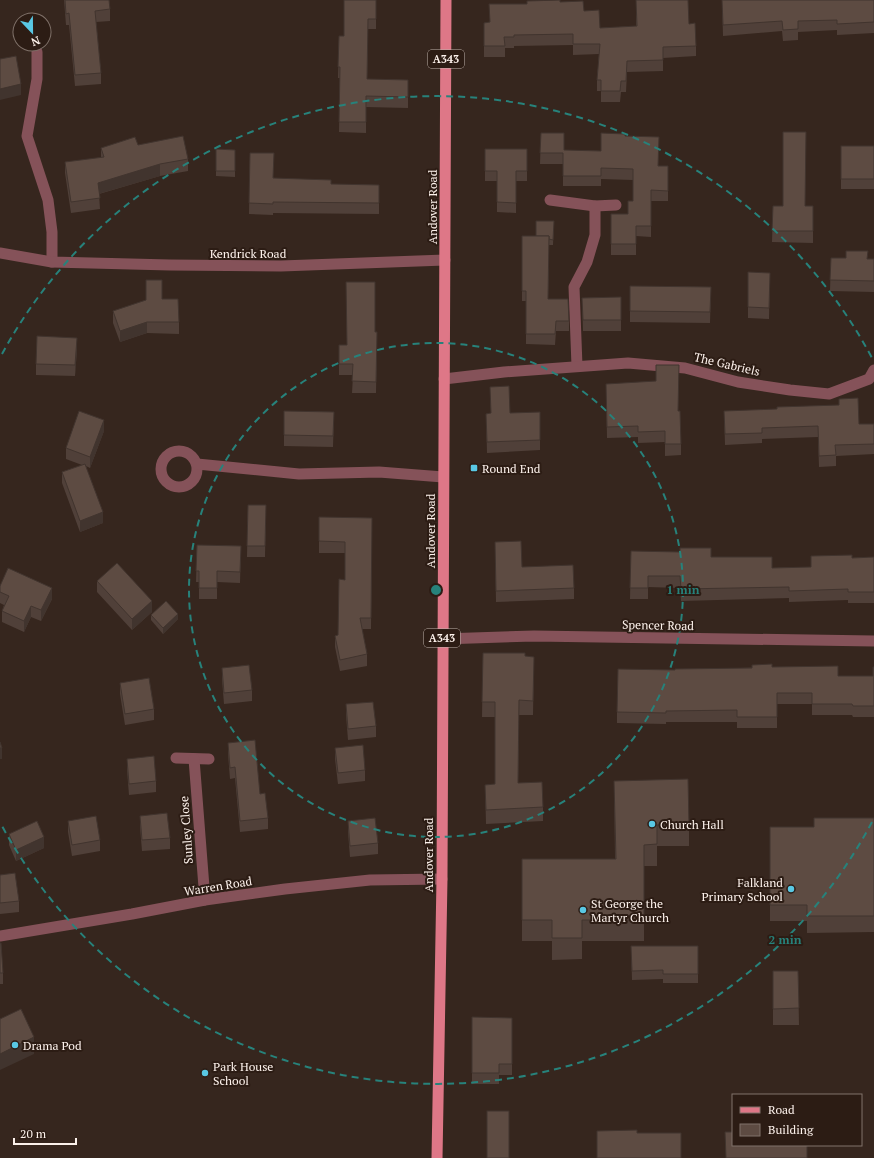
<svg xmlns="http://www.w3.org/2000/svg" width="874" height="1158" viewBox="0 0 874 1158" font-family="'PT Serif',serif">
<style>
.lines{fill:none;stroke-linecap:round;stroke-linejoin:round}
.minor{stroke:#855259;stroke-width:11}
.primary{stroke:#de7787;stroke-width:11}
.wall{fill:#504039}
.shaded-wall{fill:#41342e}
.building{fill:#5d4b42;stroke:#41342e}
.ring{fill:none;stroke:#27827b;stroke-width:2;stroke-dasharray:7 5}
.poi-dot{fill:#59c8e4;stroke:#2c1c14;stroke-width:1.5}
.labels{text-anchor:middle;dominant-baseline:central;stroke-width:4;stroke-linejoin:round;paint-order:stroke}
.shield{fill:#2c1c14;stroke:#beb2ab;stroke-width:1}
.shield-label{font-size:11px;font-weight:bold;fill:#fdf2ec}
.street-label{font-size:12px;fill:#fdf2ec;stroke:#2c1c14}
.poi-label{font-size:12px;fill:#fdf2ec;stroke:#2c1c14;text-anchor:start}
.centre{fill:#27827b;stroke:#2c1c14;stroke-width:2}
.ring-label{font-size:12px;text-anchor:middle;font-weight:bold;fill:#27827b;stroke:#2c1c14;stroke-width:4;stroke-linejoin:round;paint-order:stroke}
</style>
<rect width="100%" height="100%" fill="#36261e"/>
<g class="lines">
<g class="minor">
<polyline points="37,52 37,79 27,136 48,200 52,232 52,262"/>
<polyline points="550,200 595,206 616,205"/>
<polyline points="0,253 52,262 170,265 281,266 445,260"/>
<polyline points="577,366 574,287 587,262 595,235 595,206"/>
<polyline points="444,379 504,372 628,363 685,368 738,382 790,390 829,394 869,379 874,370"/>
<circle cx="179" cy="469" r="18"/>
<polyline points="197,464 299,474 379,472 443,477"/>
<polyline points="442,639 534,636 874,641"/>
<polyline points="176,758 209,759"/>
<polyline points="194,759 205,900"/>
<polyline points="0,936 132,914 205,900 285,889 370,880 442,879"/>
</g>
<polyline class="primary" points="437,1158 442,879 446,0"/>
</g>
<g class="wall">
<polygon points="64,0 109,0 110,9 110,21 96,22 101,73 101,84 75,86 69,25 66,25"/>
<polygon points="376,0 376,29 368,29 367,79 408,80 408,108 366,107 366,133 339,132 340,78 338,78 339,36 344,36"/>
<polygon points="636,0 689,24 696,46 696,56 663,58 663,71 627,72 626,92 621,92 620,102 601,102 601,91 597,91 597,80 599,54 573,55 573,45 514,46 514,48 505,48 505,57 484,57 484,23 489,22 527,4 560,2 584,11 600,28 636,26"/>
<polygon points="722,0 874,0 874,33 837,35 837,30 798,32 798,40 783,41 782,31 723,36"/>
<polygon points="541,133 564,150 601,151 625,136 659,166 668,166 668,201 651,201 651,237 636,236 636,255 611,255 611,214 628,214 633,201 633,180 601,179 601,186 563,186 563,164 540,164"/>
<polygon points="138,145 188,159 188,171 160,176 99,194 100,209 71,213 65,173 65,162 101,158 101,148"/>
<rect x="841" y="146" width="33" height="43"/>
<polygon points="216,149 235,150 235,177 216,176"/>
<polygon points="485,149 527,149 527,181 516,181 516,213 497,212 497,181 485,181"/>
<polygon points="250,153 274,178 331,184 379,185 379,214 273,213 273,215 249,214"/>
<polygon points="773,206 813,206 813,243 772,242"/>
<polygon points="554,221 553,245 549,245 548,299 569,321 569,331 556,331 555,345 526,344 526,301 522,301 522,236 536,236"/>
<polygon points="831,258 874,259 874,292 830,291"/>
<polygon points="748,272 770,273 769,319 748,318"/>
<polygon points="630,286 711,287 710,323 630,322"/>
<polygon points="621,297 621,331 583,331 582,298"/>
<polygon points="162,299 179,322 179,334 147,333 120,342 113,323 113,311"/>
<polygon points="375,332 377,332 376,393 352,393 353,375 339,375 339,345 347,345"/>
<polygon points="77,349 75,376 36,375 36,364"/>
<polygon points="606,384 678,411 681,444 681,455 665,456 665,442 638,443 638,437 607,438"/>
<polygon points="490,387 510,413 540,440 540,450 487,453 486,414 491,413"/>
<polygon points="284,411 334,412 333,447 284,446"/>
<polygon points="724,411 859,424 874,424 874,454 836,456 836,466 819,467 818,437 762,439 762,443 725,445"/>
<polygon points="104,431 90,468 86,466 103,523 80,532 62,483 62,472 82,465 66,459 66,448"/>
<polygon points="248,505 266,505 265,557 247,557"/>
<polygon points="319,517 372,518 371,629 362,629 367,654 367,666 340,671 335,647 335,636 338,635 345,580 345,553 319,553"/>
<polygon points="495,542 522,567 574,588 574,599 496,602"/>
<polygon points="197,545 241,546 240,583 217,582 217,599 199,599 199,582 196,582"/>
<polygon points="631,551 711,557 772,568 811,567 852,558 874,557 874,603 848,603 848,600 789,602 789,598 681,601 680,588 648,587 648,599 630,599"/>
<polygon points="97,581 152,612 132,630 97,592"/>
<polygon points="0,586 52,599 41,621 31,617 24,632 2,622 2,611 4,605 0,603"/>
<polygon points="151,615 178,619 163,634 151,620"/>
<polygon points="483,653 534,657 533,715 519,715 518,783 543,807 543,821 486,824 485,785 495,784 495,717 482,717"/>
<polygon points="772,667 838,676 873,676 874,667 874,717 853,717 852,715 812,715 812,704 777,704 777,728 737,728 737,722 666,722 666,724 617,723 617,712 675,670"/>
<polygon points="222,668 252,690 252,701 224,704 222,679"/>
<polygon points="120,683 154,709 154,720 125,725 120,694"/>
<polygon points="346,704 376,726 376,737 348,740 346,715"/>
<polygon points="228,743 260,794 268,818 268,829 240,832 235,778 230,779 228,754"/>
<polygon points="335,748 365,770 365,781 338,784 335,759"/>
<polygon points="127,759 156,781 156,792 129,795 127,770"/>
<polygon points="614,781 689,824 689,846 657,846 657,866 644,866 644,941 582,941 582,959 552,960 552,941 522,941 522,859 615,859"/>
<polygon points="140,816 170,838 170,849 142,851 140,827"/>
<polygon points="874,818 874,932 807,933 807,921 770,921 770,827 814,827"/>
<polygon points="68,821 100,840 100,851 72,856 68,832"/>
<polygon points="348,821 378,843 378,854 350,857 348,832"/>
<polygon points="9,834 44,848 16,861 9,845"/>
<polygon points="0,875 19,901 19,912 0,914"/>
<polygon points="0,943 3,973 3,984 0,984"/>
<polygon points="631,946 698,946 698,983 663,983 663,979 632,980"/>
<polygon points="773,971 798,971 799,1025 773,1025"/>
<polygon points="472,1017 512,1018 512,1075 499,1075 499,1084 472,1084"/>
</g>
<g class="shaded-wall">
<polygon points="21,84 21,95 0,100 0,89"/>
<polygon points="160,164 160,176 98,194 98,183"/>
<polygon points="147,322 147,333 120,342 120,331"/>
<polygon points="77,338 77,349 75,376 75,365"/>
<polygon points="104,420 104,431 90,468 90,457"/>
<polygon points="103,512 103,523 80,532 80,521"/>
<polygon points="52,588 52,599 41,621 41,610"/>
<polygon points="152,601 152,612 132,630 132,619"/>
<polygon points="31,606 31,617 24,632 24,621"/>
<polygon points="178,614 178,619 163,634 163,628"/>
<rect x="0" y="748" width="2" height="11"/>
<polygon points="44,837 44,848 16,861 16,850"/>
<polygon points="34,1037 34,1054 0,1070 0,1054"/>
</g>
<g class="building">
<polygon points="65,0 109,0 110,9 95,11 101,73 75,75 69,13 66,14"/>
<polygon points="344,0 376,0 376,19 368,19 367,79 408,80 408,97 366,96 366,122 339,122 340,67 338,67 339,36 344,36"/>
<polygon points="560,0 560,2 583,1 584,11 599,10 600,28 637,26 636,0 688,0 689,24 695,23 696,46 663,47 663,60 627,61 626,81 621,81 620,91 601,91 601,80 597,80 600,44 573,44 573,34 514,35 514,37 504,37 505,46 484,46 484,23 490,22 489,4 527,4 527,1"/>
<polygon points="722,0 874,0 874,22 837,24 837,20 798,21 798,29 783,30 782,21 723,25"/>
<polygon points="16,56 21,84 0,89 0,59"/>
<polygon points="783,132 806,132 805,206 813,206 813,231 772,231 773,206 783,206"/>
<polygon points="541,133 564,133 564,150 601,151 601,133 625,134 625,136 659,137 658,166 668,166 668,191 651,190 651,226 636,226 636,244 611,244 611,214 628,214 628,201 633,201 633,169 601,168 601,176 563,176 563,153 540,153"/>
<polygon points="183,136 188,159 160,164 98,183 100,198 71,202 65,162 104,157 101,148 135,137 138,145"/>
<rect x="841" y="146" width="33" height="33"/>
<polygon points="216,149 235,150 235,171 216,171"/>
<polygon points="485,149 527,149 527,171 516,171 516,203 497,202 497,171 485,171"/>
<polygon points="250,153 274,153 273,178 331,180 331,184 379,185 379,203 273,202 273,204 249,203"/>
<polygon points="536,221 554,221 553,240 549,239 549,236 536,236"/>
<polygon points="522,236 549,236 548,299 568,299 569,321 556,321 555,334 526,334 526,291 522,291"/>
<polygon points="846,251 868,251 867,259 874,259 874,281 830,280 831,258 846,258"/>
<polygon points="748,272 770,273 769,308 748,307"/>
<polygon points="146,280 162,280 162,299 178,299 179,322 147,322 120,331 113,311 146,300"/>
<polygon points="346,282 375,282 375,332 377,332 376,382 352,381 353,364 339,364 339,345 347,345"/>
<polygon points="630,286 711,287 710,312 630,311"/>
<polygon points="621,297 621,320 583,320 582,298"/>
<polygon points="37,336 77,338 75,365 36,364"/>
<polygon points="656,365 679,365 678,411 680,411 681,444 665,444 665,431 638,432 638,426 607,427 606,384 656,381"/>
<polygon points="509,386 510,413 540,412 540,440 487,442 486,414 491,413 490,387"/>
<polygon points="858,398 859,424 874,424 874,444 835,445 836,455 819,456 818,426 762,428 762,433 725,434 724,411 777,409 777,407 839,405 839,399"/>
<polygon points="79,411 104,420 90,457 66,448"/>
<polygon points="284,411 334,412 333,436 284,435"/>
<polygon points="85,464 103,512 80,521 62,472"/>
<polygon points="248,505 266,505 265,546 247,546"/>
<polygon points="319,517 372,518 371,618 360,618 367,654 340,660 335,636 338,635 339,579 345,580 345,542 319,541"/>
<polygon points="521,541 522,567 573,565 574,588 496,591 495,542"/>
<polygon points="197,545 241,546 240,572 217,571 217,588 199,588 199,571 196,571"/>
<polygon points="680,548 711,548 711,557 772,557 772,568 811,567 811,556 852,555 852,558 874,557 874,592 848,592 848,589 789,591 789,587 681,589 680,576 648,576 648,588 630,588 631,551 680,552"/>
<polygon points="117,563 152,601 132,619 97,581"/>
<polygon points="8,568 52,588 41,610 31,606 24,621 2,611 9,596 0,592 0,586"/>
<polygon points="166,601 178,614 163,628 151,615"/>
<polygon points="483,653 525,653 525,656 534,657 533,701 519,700 518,783 542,782 543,807 486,810 485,785 495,784 495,702 482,702"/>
<polygon points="772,664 772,667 838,666 838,676 873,676 873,667 874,667 874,706 853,706 852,704 812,704 812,693 777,693 777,717 737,717 737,710 666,711 666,713 617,712 618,669 675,670 675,669 752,668 752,665"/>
<polygon points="249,665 252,690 224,693 222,668"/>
<polygon points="149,678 154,709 125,714 120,683"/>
<polygon points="373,702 376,726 348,729 346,704"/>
<polygon points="255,740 260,794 265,793 268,818 240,821 235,767 230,768 228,743"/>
<polygon points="0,742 2,748 0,748"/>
<polygon points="363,745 365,770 338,773 335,748"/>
<polygon points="154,756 156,781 129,784 127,759"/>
<polygon points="688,779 689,824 657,825 657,844 644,845 644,920 582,920 582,938 552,938 552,920 522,920 522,859 616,859 614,781"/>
<polygon points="167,813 170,838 142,840 140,816"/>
<polygon points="96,816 100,840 72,845 68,821"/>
<polygon points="375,818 378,843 350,846 348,821"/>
<polygon points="814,818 874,818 874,916 807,916 807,905 770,905 770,827 814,827"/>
<polygon points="37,821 44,837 16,850 9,834"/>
<polygon points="15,873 19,901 0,903 0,875"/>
<polygon points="0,943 1,943 3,973 0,973"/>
<polygon points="631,946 698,946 698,974 663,974 663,970 632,971"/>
<polygon points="773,971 798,971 799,1008 773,1009"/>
<polygon points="21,1009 34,1037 0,1054 0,1019"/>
<polygon points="472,1017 512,1018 512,1064 499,1064 499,1073 472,1073"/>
<rect x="487" y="1111" width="22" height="47"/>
<polygon points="637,1130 637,1133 681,1133 681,1158 597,1158 597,1131"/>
<polygon points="725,1132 733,1132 733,1145 807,1145 807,1158 726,1158"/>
</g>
<g class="ring">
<circle cx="436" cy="590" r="247"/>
<path d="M872 822A494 494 0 0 1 2 826M2 354A494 494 0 0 1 872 358"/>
</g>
<g class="poi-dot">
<rect x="470" y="464" width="8" height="8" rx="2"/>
<circle cx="652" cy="824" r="4"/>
<circle cx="791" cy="889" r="4"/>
<circle cx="583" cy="910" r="4"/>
<circle cx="15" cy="1045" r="4"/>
<circle cx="205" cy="1073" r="4"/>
</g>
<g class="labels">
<g class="shield">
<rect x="428" y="50" width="36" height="18" rx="3"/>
<rect x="424" y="629" width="36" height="18" rx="3"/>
</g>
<g class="shield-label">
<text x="446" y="59">A343</text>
<text x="442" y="638">A343</text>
</g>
<g class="street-label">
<text transform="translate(432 207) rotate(-90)">Andover Road</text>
<text x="248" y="253">Kendrick Road</text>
<text transform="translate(727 364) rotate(13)">The Gabriels</text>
<text transform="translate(430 531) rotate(-90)">Andover Road</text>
<text transform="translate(658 625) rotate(1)">Spencer Road</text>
<text transform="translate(186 830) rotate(-94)">Sunley Close</text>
<text transform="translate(428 855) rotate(-90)">Andover Road</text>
<text transform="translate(218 886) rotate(-9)">Warren Road</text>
</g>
<g class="poi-label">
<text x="482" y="468">Round End</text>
<text x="660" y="824">Church Hall</text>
<text x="783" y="882" text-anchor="end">Falkland<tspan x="783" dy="14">Primary School</tspan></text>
<text x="591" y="903">St George the<tspan x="591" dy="14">Martyr Church</tspan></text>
<text x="23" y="1045">Drama Pod</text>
<text x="213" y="1066">Park House<tspan x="213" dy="14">School</tspan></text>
</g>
</g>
<circle cx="436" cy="590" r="6" class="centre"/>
<g class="ring-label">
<text x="683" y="594">1 min</text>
<text x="785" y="944">2 min</text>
</g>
<rect x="732" y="1094" width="130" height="52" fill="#2c1c14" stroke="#80726a"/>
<rect x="740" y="1107" width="20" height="6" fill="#de7787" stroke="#80726a"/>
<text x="768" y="1114" font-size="12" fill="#fdf2ec">Road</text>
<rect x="740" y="1124" width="20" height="12" fill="#5d4b42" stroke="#80726a"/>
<text x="768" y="1134" font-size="12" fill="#fdf2ec">Building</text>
<g transform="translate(32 32) rotate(158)"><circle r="19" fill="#2c1c14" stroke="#80726a"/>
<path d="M0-3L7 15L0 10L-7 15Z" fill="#59c8e4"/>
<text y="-6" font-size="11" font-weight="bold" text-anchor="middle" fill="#fdf2ec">N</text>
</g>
<path d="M14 1138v6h62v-6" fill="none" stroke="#fdf2ec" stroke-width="2"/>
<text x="20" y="1138" font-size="12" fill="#fdf2ec" stroke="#2c1c14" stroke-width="3" paint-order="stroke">20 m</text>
</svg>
